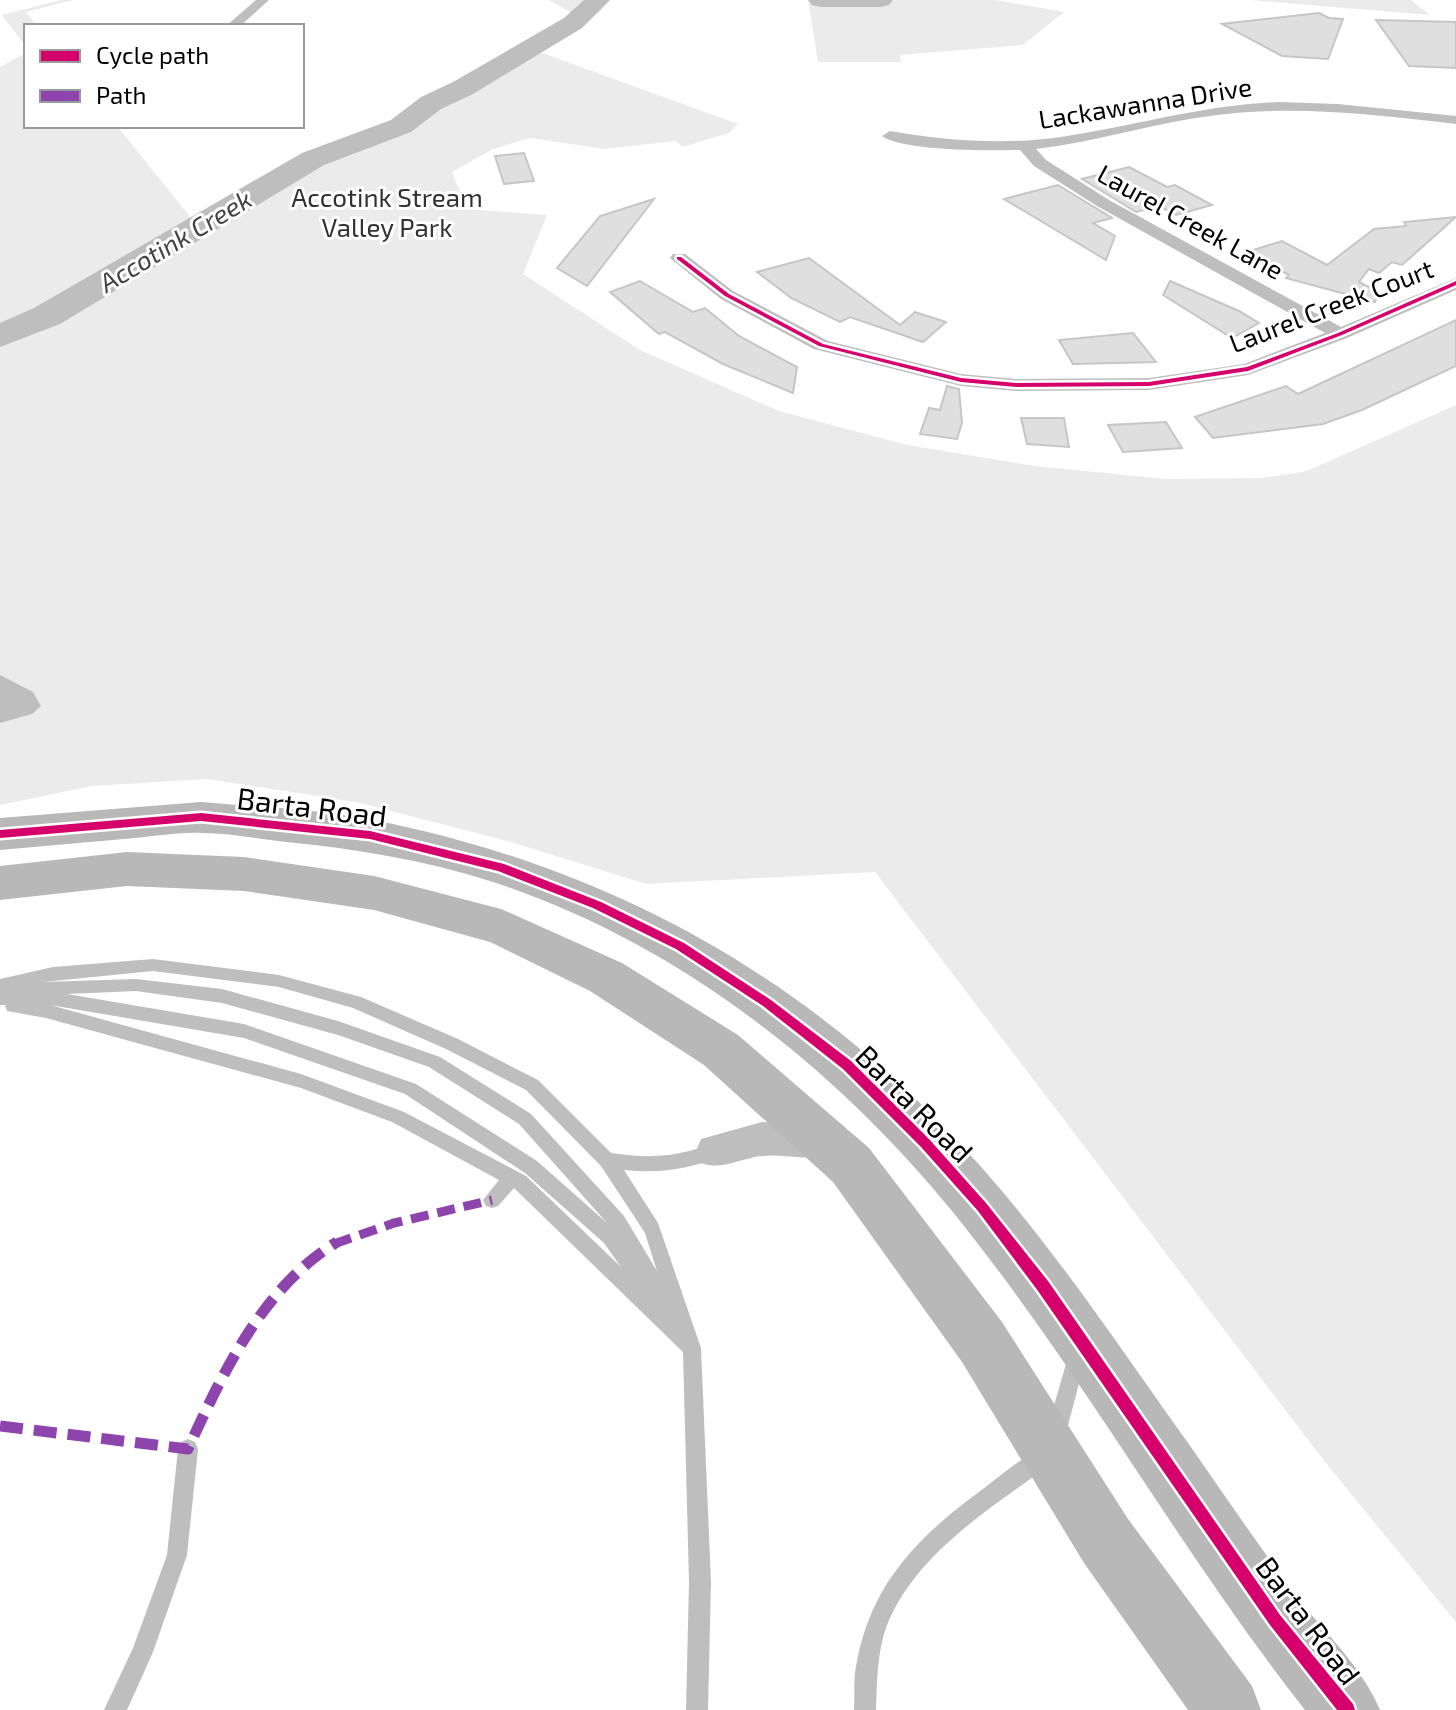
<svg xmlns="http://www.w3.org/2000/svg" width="1456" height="1710" viewBox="0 0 1456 1710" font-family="'Exo 2',sans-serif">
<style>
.green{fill:#ebebeb}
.water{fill:#bebebe}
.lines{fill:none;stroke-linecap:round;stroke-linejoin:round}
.river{fill:#bebebe;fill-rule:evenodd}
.building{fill:#dfdfdf;stroke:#c6c6c6;stroke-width:2}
.lane{fill:#bebebe;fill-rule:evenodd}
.street{fill:#bebebe;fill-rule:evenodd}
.secondary{fill:#b8b8b8;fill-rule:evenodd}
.quiet-far1{stroke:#8e44ad;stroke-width:9;stroke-dasharray:18 9;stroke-linecap:butt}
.quiet{stroke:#8e44ad;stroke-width:11;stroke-dasharray:23 11;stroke-linecap:butt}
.cycleway-casing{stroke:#fff;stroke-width:5}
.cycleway{fill:#d6006c;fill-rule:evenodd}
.labels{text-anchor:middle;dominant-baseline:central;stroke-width:6;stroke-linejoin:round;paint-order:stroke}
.far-street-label{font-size:26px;fill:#000;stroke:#fff}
.far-park-label{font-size:26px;fill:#323232;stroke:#fff}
.far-water-label{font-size:26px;font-style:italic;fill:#434343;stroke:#fff}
.street-label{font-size:30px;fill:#000;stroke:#fff}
</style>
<rect width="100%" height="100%" fill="#fff"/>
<g class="green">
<polygon points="61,0 73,0 26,12 37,26 26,26 26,47 2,15"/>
<polygon points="549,0 605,0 601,11 584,20"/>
<polygon points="808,0 838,0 849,4 898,0 996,0 1064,12 1023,45 900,55 901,62 818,62"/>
<polygon points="1250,0 1411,0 1430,15"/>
<polygon points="534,50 738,124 729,133 682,147 676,141 604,149 530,138 493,149 452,172 467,209 547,215 523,274 640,350 779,411 907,445 1035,466 1165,479 1262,478 1307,471 1456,405 1456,1622 1325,1462 875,872 646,884 511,842 356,802 207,779 92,786 0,805 0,67 26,53 26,126 117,126 191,218 206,222 313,159 432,113 447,101"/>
</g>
<polygon class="water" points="0,675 33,692 41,706 32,714 0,723"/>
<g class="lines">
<g class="river">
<polygon points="584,0 610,0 582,28 473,94 441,109 411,132 324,165 60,324 0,347 0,323 34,308 302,153 391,120 421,97 453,82 564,18"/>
<polygon points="808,0 893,0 889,5 881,7 820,7 812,5"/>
</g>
</g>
<g class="building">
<polygon points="1319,13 1329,18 1343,19 1328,59 1282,56 1222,24"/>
<polygon points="1376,20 1456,22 1456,68 1409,66"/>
<polygon points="524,153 534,181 504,184 495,156"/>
<polygon points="1129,167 1167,187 1175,185 1212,205 1176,215 1159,206 1136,212 1082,179"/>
<polygon points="1058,185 1112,218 1093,223 1115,236 1106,260 1004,199"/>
<polygon points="654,199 587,286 557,268 600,216"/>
<polygon points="1456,217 1402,265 1392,262 1379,273 1369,269 1359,282 1379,292 1375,302 1286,278 1289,275 1247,252 1282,241 1327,265 1374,229 1406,226 1404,222"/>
<polygon points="809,258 900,325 915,312 946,322 923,342 850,317 840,322 791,298 757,272"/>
<polygon points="640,281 693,312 705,308 739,336 797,367 793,393 723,364 665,332 659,334 610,292"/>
<polygon points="1170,281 1239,311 1259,323 1232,338 1163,295"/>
<polygon points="1456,320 1456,366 1362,410 1323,424 1213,438 1195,417 1286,386 1298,394"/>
<polygon points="1133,333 1156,362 1073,364 1059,340"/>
<polygon points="947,386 959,389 962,423 957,439 920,434 929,408 940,410"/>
<polygon points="1021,418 1064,418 1069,447 1027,444"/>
<polygon points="1166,422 1182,448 1123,452 1108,425"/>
</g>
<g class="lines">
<g class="lane">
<path d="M153,959l126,16 82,22 97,42 80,41 73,73c26,4 52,5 78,-2 10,-2 21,-9 31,-6l2,6 -2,6c-32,12 -62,17 -96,13l34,53 43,125 10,234 -3,128h-22l3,-128 -6,-230 -169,-164 -16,18 -6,2 -6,-2 -3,-6 16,-20 -107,-58 -91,-34 -255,-70 -39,-7 -2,-6h-5v-26l53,-12zM153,971l126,16 74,21 93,41 80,41 75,76 44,67 12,38 -33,-55 -93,-102 -91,-57 -102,-36 -116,-32 -86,-10 -93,3zM136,991l86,12 116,32 91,32 90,57 88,99 -70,-62 -121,-77 -172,-60 -177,-30zM50,1005l194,33 161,56 120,79 79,70 17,24 -95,-91 -122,-64 -103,-38z"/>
<polygon points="1077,1348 1084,1350 1086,1357 1066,1433 1063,1440 1056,1443 1049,1440 1046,1433 1068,1357 1070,1350"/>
<polygon points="188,1439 195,1442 198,1449 187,1555 153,1652 127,1710 104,1710 133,1648 167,1555 178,1449 181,1442"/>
<path d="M1040,1450l7,3 3,7 -3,7c-59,43 -131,87 -160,158 -10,27 -10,56 -11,85h-22c1,-16 -1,-33 3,-49 15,-78 61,-124 122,-169 19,-14 39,-33 61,-42z"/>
</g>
<g class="street">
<polygon points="256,0 269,0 240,26 226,26"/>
<path d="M1279,102l59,2 118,12v8c-79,-9 -159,-19 -239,-9 -61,7 -120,27 -181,34l10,11 63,40 232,127 115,-49v12l-109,48 -99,37 -99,15 -133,1 -55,-5 -147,-37 -93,-50 -51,-41 3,-4h12l48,37 95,50 133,33 55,5 133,-1 95,-14 81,-31 -228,-127 -63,-40 -14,-16c-27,1 -119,1 -138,-14l8,-5c57,10 114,14 171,6 75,-11 140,-32 218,-35z"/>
<path d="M762,1122l63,3 13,5 5,12 -5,12c-25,9 -50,-1 -76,2 -22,2 -39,15 -61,7l-5,-12 5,-12z"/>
</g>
<g class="secondary">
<path d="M201,802c57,5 116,7 172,18 254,50 462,173 629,371 69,82 128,171 191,259 34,49 68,99 104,147 29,37 65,70 83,113h-75c-122,-155 -218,-329 -341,-484 -122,-154 -283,-282 -471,-344 -67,-22 -137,-33 -207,-40 -27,-3 -56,-9 -84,-9 -22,-1 -45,3 -67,5 -45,4 -90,8 -135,12v-32z"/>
<polygon points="127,852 244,857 374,876 501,909 622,963 738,1035 869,1148 1002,1322 1128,1519 1252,1686 1261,1710 1188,1710 1084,1563 962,1362 833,1182 704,1065 590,991 490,942 374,910 244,891 127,886 0,900 0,866"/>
</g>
<polyline class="quiet-far1" points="334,1244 394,1223 492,1200"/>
<path class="quiet" d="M0,1426l188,23c35,-77 75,-162 149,-207"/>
<defs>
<g id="cycleway">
<polygon points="677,257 681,257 729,294 823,344 961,378 1016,383 1149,382 1247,367 1338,333 1454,282 1456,281 1456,285 1342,335 1248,371 1149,386 1016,387 961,382 819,346 725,296 677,259"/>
<polygon points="201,813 370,831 504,864 601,902 684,943 771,1000 851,1061 929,1139 986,1203 1048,1281 1280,1615 1353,1704 1355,1710 1337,1710 1270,1625 1038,1291 978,1211 921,1147 843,1069 763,1006 676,949 593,908 498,871 370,839 201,821 0,838 0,830"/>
</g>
</defs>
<use href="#cycleway" class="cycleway-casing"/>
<use href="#cycleway" class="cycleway"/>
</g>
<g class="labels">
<g class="far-street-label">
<text transform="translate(1145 102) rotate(-9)">Lackawanna Drive</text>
<text transform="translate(1191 221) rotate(29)">Laurel Creek Lane</text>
<text transform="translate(1331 305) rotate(-21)">Laurel Creek Court</text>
</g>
<g class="far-park-label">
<text x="387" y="196">Accotink Stream<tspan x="387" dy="30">Valley Park</tspan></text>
</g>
<g class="far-water-label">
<text transform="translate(175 240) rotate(-31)">Accotink Creek</text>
</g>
<g class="street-label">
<text transform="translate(312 806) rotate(7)">Barta Road</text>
<text transform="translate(915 1103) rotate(45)">Barta Road</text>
<text transform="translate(1309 1620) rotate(53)">Barta Road</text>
</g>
</g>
<rect x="24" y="24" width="280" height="104" fill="#ffffff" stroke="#999999" stroke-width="2"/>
<rect x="40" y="50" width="40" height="12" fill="#d6006c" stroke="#999999" stroke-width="2"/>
<text x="96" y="64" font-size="24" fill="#000000">Cycle path</text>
<rect x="40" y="90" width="40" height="12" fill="#8e44ad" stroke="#999999" stroke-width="2"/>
<text x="96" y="104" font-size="24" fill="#000000">Path</text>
</svg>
